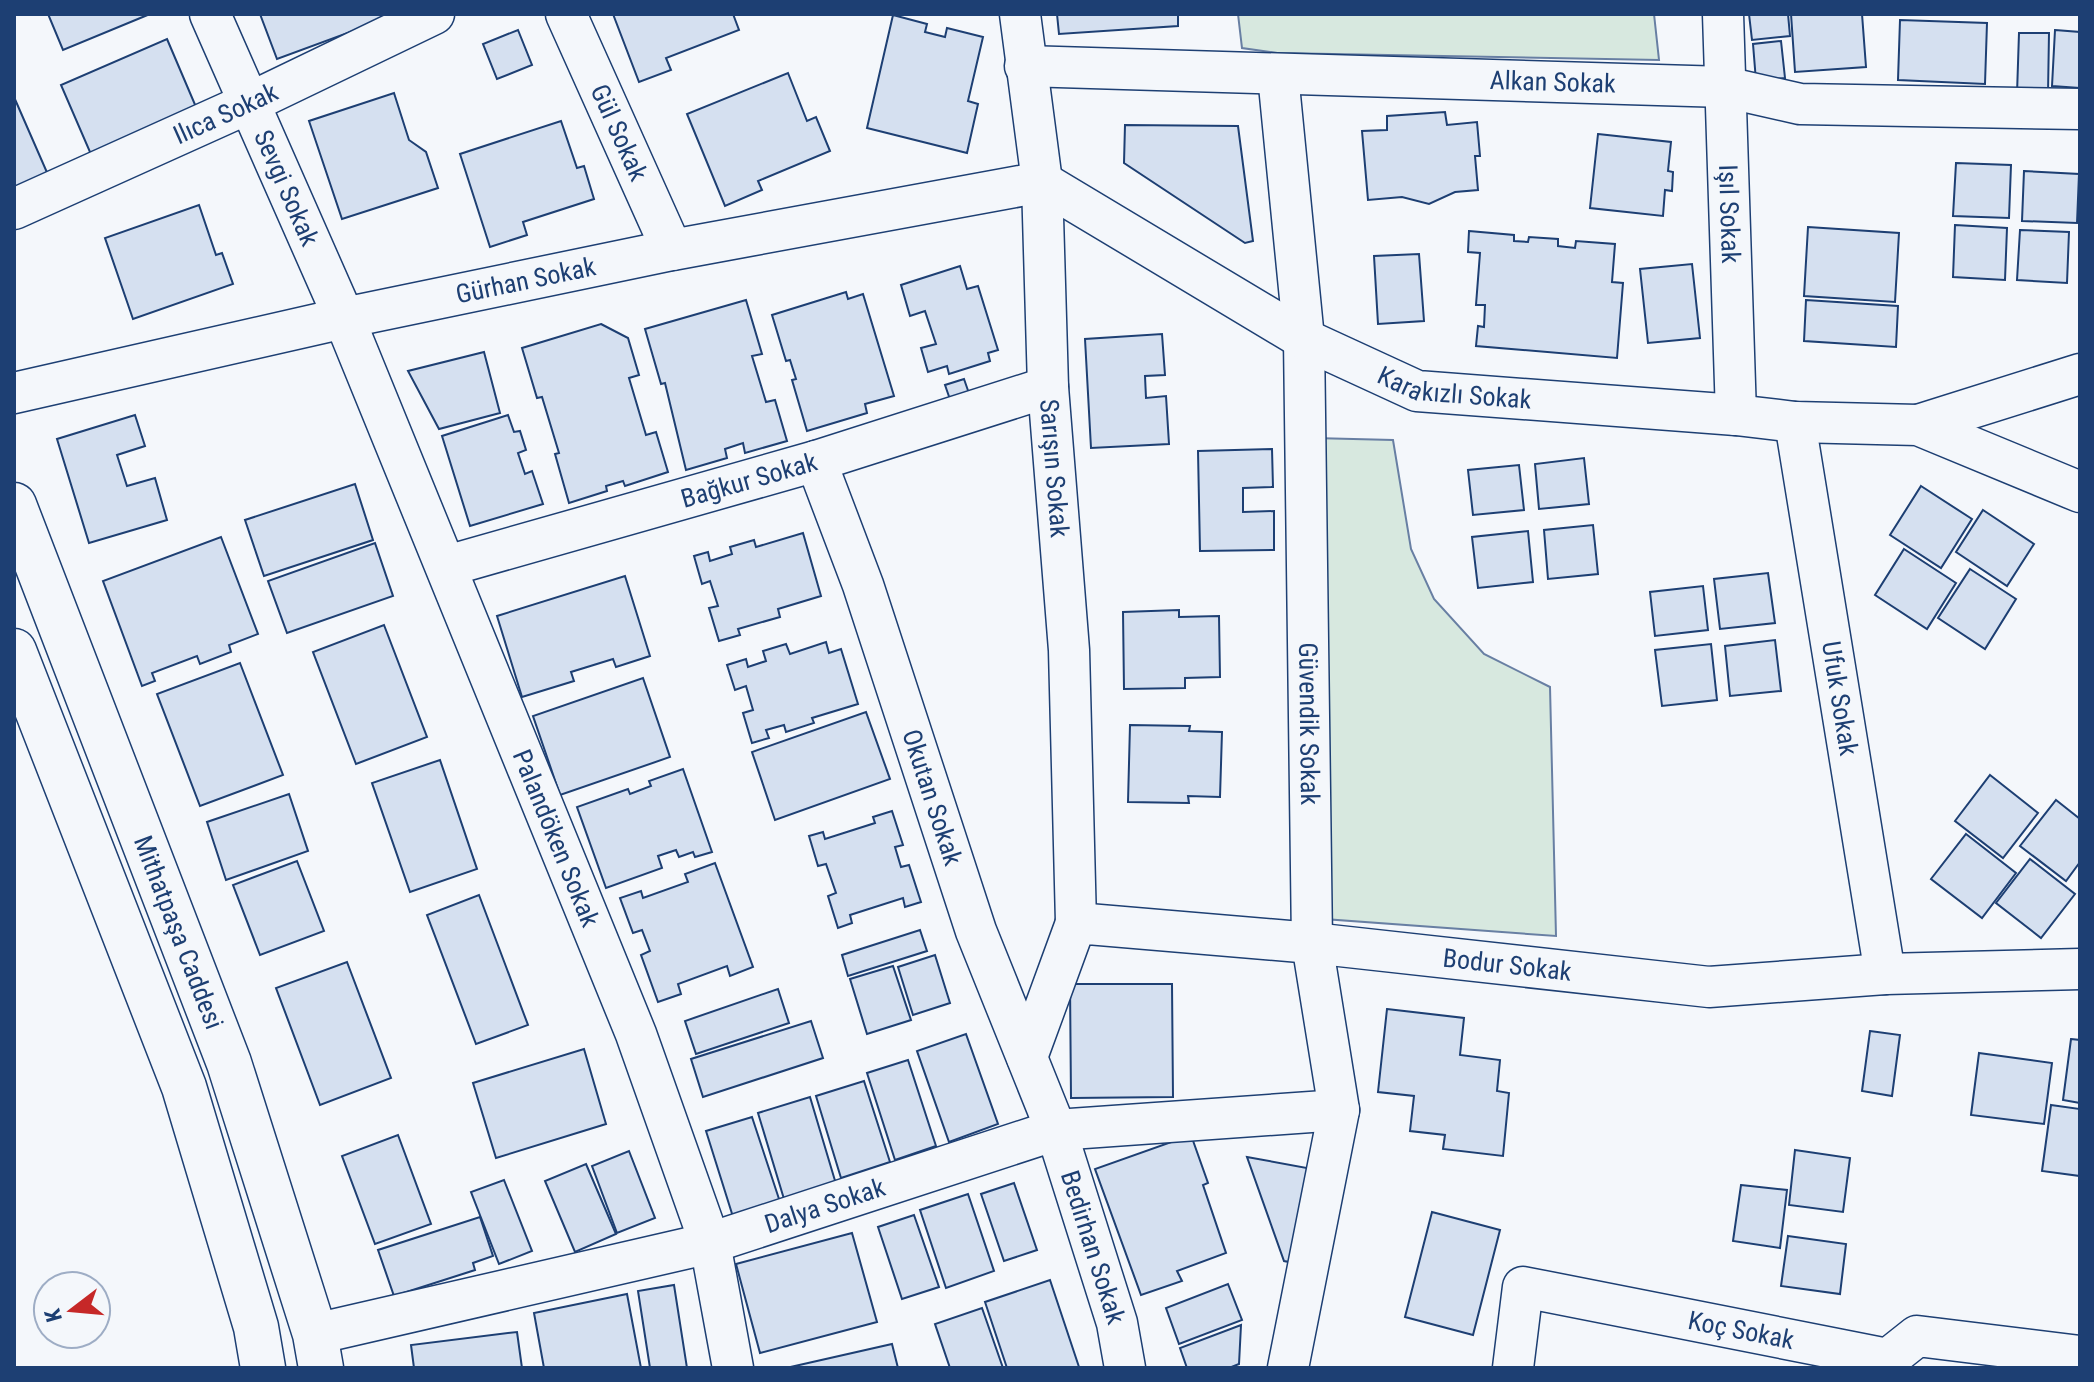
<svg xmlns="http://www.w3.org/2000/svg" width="2094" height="1382" viewBox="0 0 2094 1382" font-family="'Roboto Condensed',sans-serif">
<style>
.green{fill:#d7e8df;stroke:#687fa3;stroke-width:2}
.building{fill:#d5e0f0;stroke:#1d3f73;stroke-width:2}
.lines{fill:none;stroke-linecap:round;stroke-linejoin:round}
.minor-casing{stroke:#1d3f73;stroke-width:43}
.major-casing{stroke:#1d3f73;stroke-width:47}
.minor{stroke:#f4f7fb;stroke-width:40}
.major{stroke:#f4f7fb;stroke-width:44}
.labels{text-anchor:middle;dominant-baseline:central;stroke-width:6;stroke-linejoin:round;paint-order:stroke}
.street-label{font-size:26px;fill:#1d3f73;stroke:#f4f7fb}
</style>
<rect width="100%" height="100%" fill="#f4f7fb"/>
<g class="green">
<polygon points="1238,14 1654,14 1659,60 1277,53 1242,48"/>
<polygon points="1313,438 1393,440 1411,549 1434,599 1484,654 1550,687 1556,936 1324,919"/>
</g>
<g class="building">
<polygon points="48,14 150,14 63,50"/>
<polygon points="260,14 381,14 383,20 277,59"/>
<polygon points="613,14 733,14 739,30 666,58 671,70 639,82"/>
<polygon points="1057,14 1178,14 1178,26 1059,34"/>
<polygon points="1749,14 1788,14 1790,36 1752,40"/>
<polygon points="1791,14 1862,14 1866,67 1795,72"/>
<polygon points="893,15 927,24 925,32 945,37 947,28 983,37 968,101 978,104 967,153 867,128"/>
<polygon points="1900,20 1987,23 1985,84 1898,80"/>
<polygon points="518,30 532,65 497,79 483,44"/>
<polygon points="2055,30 2080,32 2080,88 2052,86"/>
<polygon points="2019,33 2049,33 2048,94 2017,94"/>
<polygon points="167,39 199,114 93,159 61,85"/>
<polygon points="1781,41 1785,78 1756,81 1753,44"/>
<polygon points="788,73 807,121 816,117 830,151 758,181 762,190 725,206 687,114"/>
<polygon points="394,93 409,140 426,152 438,188 342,219 309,121"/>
<polygon points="14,97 49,177 14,192"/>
<polygon points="1445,112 1447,125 1477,122 1480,156 1475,156 1478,190 1455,192 1429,204 1402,197 1368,200 1362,131 1387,130 1387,116"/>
<polygon points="561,121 577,168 584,166 594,199 523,222 527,235 490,247 460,154"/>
<polygon points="1125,125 1238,126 1253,241 1245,243 1124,163"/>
<polygon points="1598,134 1671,142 1668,171 1673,172 1672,191 1665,190 1663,216 1590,208"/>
<polygon points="1956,163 2011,165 2009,218 1953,216"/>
<polygon points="2024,171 2079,174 2077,223 2022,221"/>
<polygon points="199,205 216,255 222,253 233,284 133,319 105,238"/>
<polygon points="1955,225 2007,228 2005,280 1953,277"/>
<polygon points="1808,227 1899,233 1895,302 1804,296"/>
<polygon points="2020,230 2069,232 2067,283 2017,280"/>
<polygon points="1469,231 1514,235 1514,241 1528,242 1529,237 1558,239 1558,246 1575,248 1576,241 1615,244 1612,282 1623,283 1617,358 1476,346 1478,326 1484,327 1485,305 1476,305 1480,253 1468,252"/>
<polygon points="1419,254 1424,321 1378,324 1374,256"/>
<polygon points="1692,264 1700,338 1648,343 1640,269"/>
<polygon points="960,266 967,289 978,286 998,350 988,353 990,361 949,374 947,366 928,372 921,348 936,344 925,311 910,316 901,285"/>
<polygon points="846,292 848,299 863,294 894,396 865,404 867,413 807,431 792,380 796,379 790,360 786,361 772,315"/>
<polygon points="746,300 762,354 752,356 766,402 775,400 787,441 745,453 743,443 725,449 727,458 686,470 665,383 661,384 645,329"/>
<polygon points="1806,300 1898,306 1896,347 1804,341"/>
<polygon points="601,324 628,338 639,375 629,378 646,435 656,432 668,472 625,486 623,481 606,486 607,491 569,503 555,454 559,453 542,397 537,398 522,348"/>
<polygon points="1162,334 1165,375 1145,376 1146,398 1166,396 1169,444 1091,448 1085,339"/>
<polygon points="484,352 500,413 439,429 408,371"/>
<polygon points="964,379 972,402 953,408 945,385"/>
<polygon points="135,415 145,446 117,455 127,486 155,478 167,520 89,543 57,439"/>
<polygon points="508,415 514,432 520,431 526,450 518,453 525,474 532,471 543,504 470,526 442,436"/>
<polygon points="1272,449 1273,487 1243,488 1243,512 1274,511 1274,550 1200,551 1198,451"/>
<polygon points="1584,458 1589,504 1539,509 1535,464"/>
<polygon points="1519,465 1524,510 1473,515 1468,470"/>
<polygon points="355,484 373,540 264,576 245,520"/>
<polygon points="1921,486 1972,519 1941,568 1890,535"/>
<polygon points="1983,510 2034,544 2007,586 1956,552"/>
<polygon points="1593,525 1598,574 1548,579 1544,530"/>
<polygon points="1528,531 1533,582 1478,588 1472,537"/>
<polygon points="803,533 821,596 778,609 780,617 738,629 740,635 719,641 709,608 718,606 710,581 702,584 694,556 708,552 710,561 732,554 730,547 754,540 756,547"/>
<polygon points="221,537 258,634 229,645 231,652 200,664 197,656 152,673 155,681 142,686 103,581"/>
<polygon points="375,543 393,596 287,633 268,581"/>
<polygon points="1904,549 1956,583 1927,629 1875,595"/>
<polygon points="1970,569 2016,599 1985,649 1938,618"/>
<polygon points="1768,573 1775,623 1720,629 1714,579"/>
<polygon points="625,576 650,656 616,667 613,659 571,672 574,681 522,697 497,616"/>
<polygon points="1703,586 1708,630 1655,636 1650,592"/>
<polygon points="1179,610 1179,617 1219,616 1220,677 1185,678 1185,688 1124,689 1123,612"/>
<polygon points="384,625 427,737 356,764 313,652"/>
<polygon points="1775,640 1781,691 1730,696 1725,646"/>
<polygon points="826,642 829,653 841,649 858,704 812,718 814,723 786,732 784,725 766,730 769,738 752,743 743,713 753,710 746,686 735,690 727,665 746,659 748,667 766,661 763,651 786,644 790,654"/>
<polygon points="1711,644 1717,700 1662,706 1655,650"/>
<polygon points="240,663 283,775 200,806 157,694"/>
<polygon points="643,678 670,757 560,795 533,716"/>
<polygon points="866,712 890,779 775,820 752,752"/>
<polygon points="1130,725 1190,726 1189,731 1222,732 1220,797 1188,796 1189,803 1128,802"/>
<polygon points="440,760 477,869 410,892 372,783"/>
<polygon points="683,769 712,852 695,857 693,852 679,857 676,850 658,856 662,868 606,888 577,807 628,789 630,794 651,786 649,781"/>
<polygon points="1990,775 2038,813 2003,858 1955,821"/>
<polygon points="289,794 308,851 226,880 207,822"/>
<polygon points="2056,800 2080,819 2080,862 2066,881 2020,846"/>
<polygon points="892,811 903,845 895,847 901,867 909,865 921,902 905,907 903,898 850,915 852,923 838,928 828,896 836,893 826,864 818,866 809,836 823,832 825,839 875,823 873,817"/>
<polygon points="1966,834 2016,873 1982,918 1931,879"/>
<polygon points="2030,859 2075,894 2041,938 1996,903"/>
<polygon points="297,861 324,931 260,955 233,885"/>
<polygon points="715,863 753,967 730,976 727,966 678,984 681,994 658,1002 641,955 650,951 642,930 633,933 620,898 641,891 643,898 688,882 685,874"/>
<polygon points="479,895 528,1025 476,1044 427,915"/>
<polygon points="920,930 927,951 848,976 842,955"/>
<polygon points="935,955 950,1003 913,1015 898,967"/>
<polygon points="347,962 391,1078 320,1105 276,988"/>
<polygon points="893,966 911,1020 867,1034 850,979"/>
<polygon points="1070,984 1172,984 1173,1097 1071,1098"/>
<polygon points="778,989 789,1023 696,1054 685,1021"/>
<polygon points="1387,1009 1464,1018 1460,1055 1500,1060 1497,1091 1509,1093 1503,1156 1443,1149 1445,1135 1410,1131 1414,1096 1378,1092"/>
<polygon points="811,1021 823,1058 703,1097 691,1059"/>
<polygon points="1870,1031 1900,1035 1892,1096 1862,1091"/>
<polygon points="966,1034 998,1124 949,1142 917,1051"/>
<polygon points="2071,1039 2080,1040 2080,1103 2063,1100"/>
<polygon points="584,1049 606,1124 496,1158 473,1083"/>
<polygon points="1979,1053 2052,1063 2044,1124 1971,1115"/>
<polygon points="908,1060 936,1146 895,1160 867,1073"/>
<polygon points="864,1081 890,1162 841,1178 816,1096"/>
<polygon points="810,1097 836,1184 784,1199 758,1113"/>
<polygon points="2051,1105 2080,1109 2080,1176 2042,1171"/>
<polygon points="752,1117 781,1205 734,1220 706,1131"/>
<polygon points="398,1135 431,1224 375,1244 342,1156"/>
<polygon points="1191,1135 1208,1183 1203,1185 1226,1253 1177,1271 1182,1281 1141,1295 1095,1169"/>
<polygon points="1795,1150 1850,1158 1843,1212 1789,1205"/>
<polygon points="629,1151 655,1218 617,1233 592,1166"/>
<polygon points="1247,1157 1307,1168 1310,1214 1300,1264 1284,1261"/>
<polygon points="586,1164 616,1234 575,1252 545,1181"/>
<polygon points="504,1180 532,1251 499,1264 471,1192"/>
<polygon points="1014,1183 1037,1250 1004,1261 981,1194"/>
<polygon points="1741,1185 1787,1190 1780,1248 1733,1241"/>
<polygon points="968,1194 994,1271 946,1288 920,1210"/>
<polygon points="1432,1212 1500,1230 1473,1335 1405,1317"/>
<polygon points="914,1215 939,1287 902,1299 878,1227"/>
<polygon points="480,1217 493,1256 473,1263 475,1270 394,1296 378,1250"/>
<polygon points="852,1233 877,1322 760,1353 736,1264"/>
<polygon points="1788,1236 1846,1244 1840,1294 1781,1286"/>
<polygon points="1050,1280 1079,1367 1007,1368 985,1302"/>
<polygon points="1228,1284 1242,1320 1179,1344 1166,1308"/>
<polygon points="674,1285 687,1368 650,1368 638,1291"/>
<polygon points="627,1294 641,1368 544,1368 534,1313"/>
<polygon points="982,1308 1003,1368 950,1368 935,1324"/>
<polygon points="1241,1325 1239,1364 1229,1368 1187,1368 1180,1348"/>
<polygon points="517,1332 522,1368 414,1368 411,1345"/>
<polygon points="892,1344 898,1368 786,1368"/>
</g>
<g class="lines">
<defs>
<g id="minor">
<path id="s1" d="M210,14l134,304 292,716 74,209 23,125"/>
<path id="s2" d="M566,14l106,236"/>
<path id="s3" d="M1020,14l22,168 6,205 21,263 7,273"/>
<path id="s4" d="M1723,14l13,401"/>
<path id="s5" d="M1025,66l700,21 75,17 280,5"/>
<path id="s6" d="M1278,75l26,264 8,604 27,167 -51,258"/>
<path id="s7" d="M14,209l233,-105 187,-90"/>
<path id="s8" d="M14,393l330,-75 328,-68 370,-68 262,157 113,52 319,24 59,7 123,3 162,67"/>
<path id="s9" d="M1795,422l90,552"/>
<polyline points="1918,425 2080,374"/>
<path id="s10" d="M816,461l47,124 113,346 80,199 61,193 8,45"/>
<path id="s11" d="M447,566l369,-105 232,-74"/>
<path id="s12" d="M1027,1057l49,-134 236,20 397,44 176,-13 195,-5"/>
<path id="s13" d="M315,1334l395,-91 346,-113 283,-20"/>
<path id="s14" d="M1513,1368l10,-81 365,72 29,-23 163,20"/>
</g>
<g id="major">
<path id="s15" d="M14,505l215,558 86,271 6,34"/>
<polyline points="14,651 184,1087 256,1327 263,1368"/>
</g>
</defs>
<use href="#minor" class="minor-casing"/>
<use href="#major" class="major-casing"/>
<use href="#minor" class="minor"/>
<use href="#major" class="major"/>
</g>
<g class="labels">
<g class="street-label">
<text stroke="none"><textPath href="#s5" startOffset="528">Alkan Sokak</textPath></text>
<text stroke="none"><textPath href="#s7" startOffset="232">Ilıca Sokak</textPath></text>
<text stroke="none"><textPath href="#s2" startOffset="130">Gül Sokak</textPath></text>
<text stroke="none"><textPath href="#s1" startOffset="190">Sevgi Sokak</textPath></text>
<text stroke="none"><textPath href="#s4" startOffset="200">Işıl Sokak</textPath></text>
<text stroke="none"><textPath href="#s8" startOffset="524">Gürhan Sokak</textPath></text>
<text stroke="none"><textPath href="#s8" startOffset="1516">Karakızlı Sokak</textPath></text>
<text stroke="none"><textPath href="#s3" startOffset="456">Sarışın Sokak</textPath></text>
<text stroke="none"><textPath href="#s11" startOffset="314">Bağkur Sokak</textPath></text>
<text stroke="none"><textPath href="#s9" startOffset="280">Ufuk Sokak</textPath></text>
<text stroke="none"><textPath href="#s6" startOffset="650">Güvendik Sokak</textPath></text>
<text stroke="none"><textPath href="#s10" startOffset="356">Okutan Sokak</textPath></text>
<text stroke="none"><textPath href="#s1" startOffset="894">Palandöken Sokak</textPath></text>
<text stroke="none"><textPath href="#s15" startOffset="458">Mithatpaşa Caddesi</textPath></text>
<text stroke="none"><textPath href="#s12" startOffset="576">Bodur Sokak</textPath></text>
<text stroke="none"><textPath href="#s13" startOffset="526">Dalya Sokak</textPath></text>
<text stroke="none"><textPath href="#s10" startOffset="834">Bedirhan Sokak</textPath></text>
<text stroke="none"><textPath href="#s14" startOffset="304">Koç Sokak</textPath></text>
</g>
</g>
<rect width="2094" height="1382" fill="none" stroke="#1d3f73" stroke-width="32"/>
<g transform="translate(72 1310) rotate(254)"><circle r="38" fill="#f4f7fb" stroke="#9eadc5" stroke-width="2"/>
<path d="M0-6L14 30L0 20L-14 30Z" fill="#c62828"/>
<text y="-12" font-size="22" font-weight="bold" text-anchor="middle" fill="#1d3f73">K</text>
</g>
</svg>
